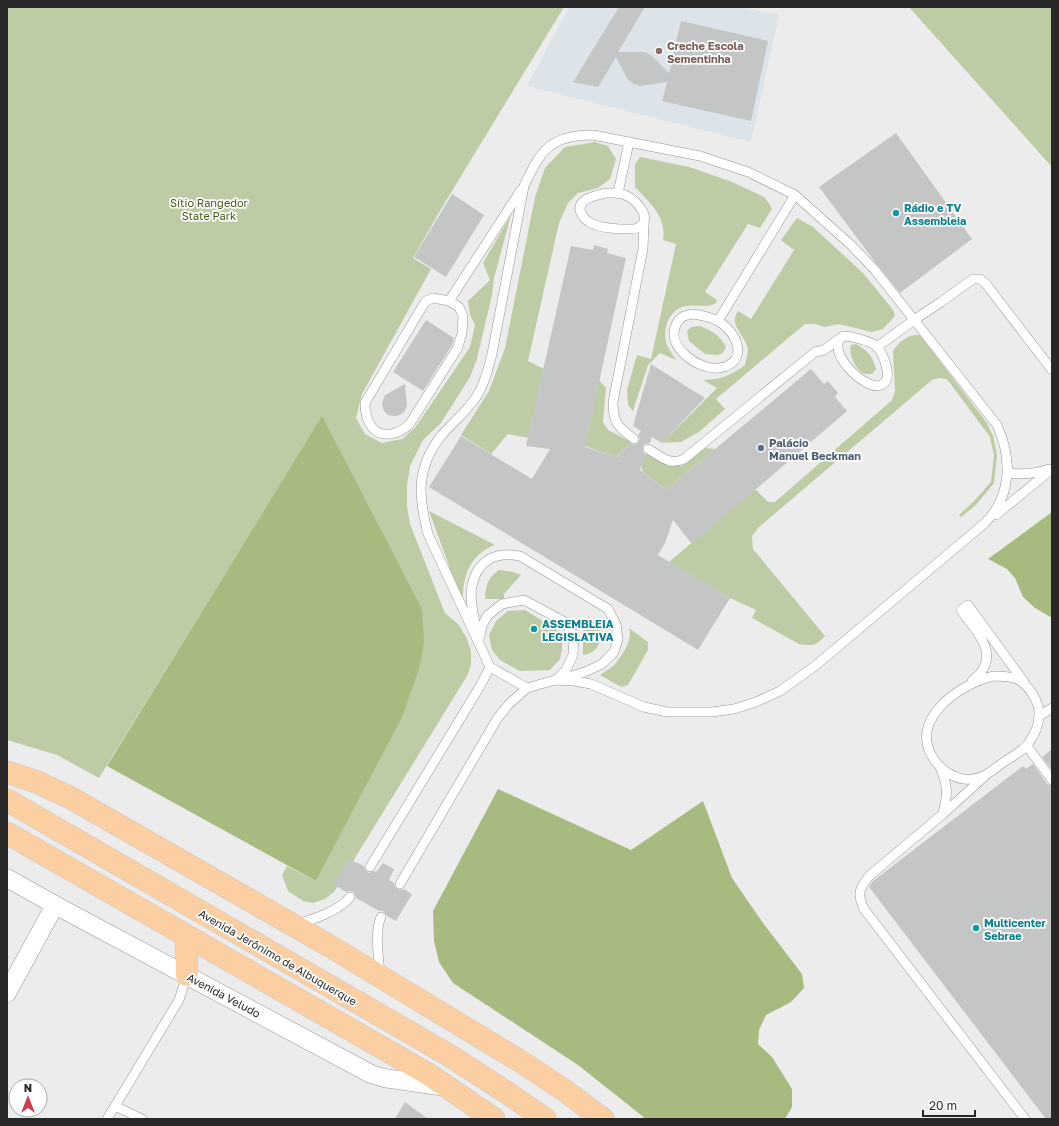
<svg xmlns="http://www.w3.org/2000/svg" width="1059" height="1126" viewBox="0 0 1059 1126" font-family="'Golos Text',sans-serif">
<style>
.built{fill:#dce3e9}
.green{fill:#becca5}
.forest{fill:#a7bb80}
.building{fill:#c4c5c5}
.lines{fill:none;stroke-linecap:round;stroke-linejoin:round}
.lane-casing{stroke:#949595;stroke-width:10}
.street-casing{stroke:#949595;stroke-width:19}
.primary-casing{stroke:#c7c7c7;stroke-width:23}
.lane{stroke:#fff;stroke-width:9}
.street{stroke:#fff;stroke-width:18}
.primary{stroke:#fccfa3;stroke-width:22}
.education-dot{fill:#8d6e63;stroke:#fff;stroke-width:1.5}
.culture-dot{fill:#0f9aa8;stroke:#fff;stroke-width:1.5}
.service-dot{fill:#5c6f8a;stroke:#fff;stroke-width:1.5}
.labels{text-anchor:middle;dominant-baseline:central;stroke-width:3.5;stroke-linejoin:round;paint-order:stroke}
.education-label{font-size:11px;font-weight:bold;fill:#785e54;stroke:#fff;text-anchor:start}
.park-label{font-size:11px;fill:#495b1c;stroke:#fff}
.culture-label{font-size:11px;font-weight:bold;fill:#0d838f;stroke:#fff;text-anchor:start}
.service-label{font-size:11px;font-weight:bold;fill:#4e5e75;stroke:#fff;text-anchor:start}
.street-label{font-size:11px;fill:#282828;stroke:#fff}
</style>
<rect width="100%" height="100%" fill="#ececed"/>
<polygon class="built" points="569,7 743,7 779,15 751,142 527,86"/>
<g class="green">
<polygon points="7,7 564,7 444,204 413,258 431,269 362,394 356,418 365,434 382,443 402,439 415,428 470,347 475,325 470,315 468,301 490,280 483,263 511,215 494,278 492,295 477,359 470,377 441,423 423,440 410,466 407,486 407,506 410,524 445,613 459,625 466,637 471,651 471,665 467,676 334,892 325,899 313,903 303,901 288,891 282,875 287,866 316,881 402,718 419,670 322,417 99,778 57,755 7,740"/>
<polygon points="909,7 1052,7 1052,167"/>
<polygon points="595,142 608,146 616,159 610,179 598,188 578,193 568,203 559,223 528,361 544,369 528,438 508,434 491,454 461,435 489,391 505,348 535,197 545,168 565,147"/>
<path d="M640,157l49,10 43,15 32,15 5,6 3,6 -12,19 -12,-4 -43,68 12,8 -1,3c-10,6 -22,0 -34,4 -15,5 -21,27 -14,40 2,5 6,9 8,13l-16,-7 -12,12 -15,46 -5,-6 -1,-15 10,-35 14,4 25,-115 -13,-4c4,-23 -13,-37 -28,-53v-23z"/>
<path d="M797,218l16,9 51,47 29,36 2,6 -12,13 -11,3 -33,-8 -15,3 -9,-3h-10l-89,75 9,10 -26,23 -18,10 -19,1 55,-55 -14,-8c20,-1 26,-4 42,-15 1,-5 3,-12 3,-16 -3,-15 -20,-23 -10,-38l13,8 43,-69 -13,-10z"/>
<path d="M699,326c12,4 21,9 27,21l-3,6 -6,2 -12,-1 -16,-13 -2,-10 4,-4z"/>
<path d="M915,335h4l4,4 64,84 6,13 4,19 -3,28 -18,22 -15,12 -2,-2 14,-13 18,-20 3,-27 -4,-18 -40,-54 -4,-4 -7,-1 -7,2 -173,147 -7,9 1,13 72,87c-9,10 -13,10 -26,8l-47,-26 4,-8 -26,-12 -61,-36 86,-73 13,13h7l117,-102 3,-9 -2,-40c5,-8 13,-15 22,-16z"/>
<path d="M856,344c12,7 16,11 20,25l-4,5c-1,0 -6,0 -7,0 -9,-3 -17,-20 -14,-29z"/>
<polygon points="599,380 606,388 603,422 608,430 631,442 616,457 585,446"/>
<polygon points="705,448 715,449 666,490 642,471 642,465 646,453 668,466 682,466"/>
<path d="M429,511l66,34c-26,10 -33,32 -32,59z"/>
<path d="M499,570l14,2 8,3 -17,19v5h-19c0,-12 3,-22 14,-29z"/>
<polygon points="525,610 556,629 562,637 562,649 560,659 550,670 520,671 500,660 492,650 489,635 496,621 508,611"/>
<path d="M588,617c19,8 16,36 -5,38v-25l4,-2z"/>
<path d="M629,628l19,14v8l-20,35 -7,2 -21,-12c5,-4 12,-7 16,-12 7,-9 17,-24 13,-35z"/>
</g>
<g class="forest">
<polygon points="322,416 422,609 424,643 419,670 402,718 316,881 107,766"/>
<polygon points="1052,512 1052,618 1035,608 1023,597 1015,578 1007,569 988,559"/>
<polygon points="498,789 631,850 703,801 732,878 763,923 802,974 804,988 791,1002 766,1015 759,1030 758,1044 772,1057 792,1089 792,1107 785,1119 646,1119 578,1065 453,983 439,962 434,941 433,911"/>
</g>
<g class="building">
<polygon points="619,7 645,7 618,52 645,52 651,55 669,73 681,21 768,41 751,121 662,101 667,82 640,86 634,84 628,80 616,57 598,87 573,82"/>
<polygon points="896,133 972,239 900,293 872,258 819,187"/>
<polygon points="452,194 484,215 446,277 414,257"/>
<polygon points="594,245 608,249 607,253 626,258 585,447 617,457 630,443 634,445 638,443 640,439 638,435 641,431 633,426 651,364 705,398 662,443 652,437 650,443 645,444 643,446 643,452 646,455 640,470 666,490 811,369 824,384 828,381 838,393 835,397 847,411 692,544 673,520 665,543 658,555 730,598 698,650 429,487 461,436 532,479 550,449 526,446 571,246 593,250"/>
<polygon points="426,320 454,338 452,345 423,391 393,372"/>
<polygon points="405,384 407,406 404,412 400,415 394,416 388,415 384,411 382,405 383,400 385,395"/>
<polygon points="1052,749 1052,770 1042,757"/>
<polygon points="1033,764 1047,784 1052,786 1052,1119 1046,1119 869,887 873,881 1023,766 1026,769"/>
<polygon points="349,859 364,866 365,870 369,873 374,871 376,872 383,863 394,869 389,880 394,883 395,887 400,890 404,889 412,894 396,921 387,916 383,911 379,911 356,898 354,892 351,891 346,892 333,884"/>
<polygon points="405,1102 428,1119 395,1119"/>
</g>
<g class="lines">
<defs>
<g id="lane">
<path d="M606,193c7,0 15,-1 21,3 9,4 26,23 13,30 -3,2 -5,4 -8,3 -13,0 -31,0 -43,-7 -2,-1 -7,-6 -8,-9 -6,-14 16,-18 25,-20z"/>
<polyline points="618,193 629,142"/>
<path d="M433,298l16,3 10,6 4,9 -1,18 -5,15 -48,76c-4,3 -9,7 -14,8 -21,6 -30,-11 -30,-30l57,-96 4,-6z"/>
<polyline points="449,301 521,190"/>
<path d="M693,314c8,1 16,3 23,6 21,10 35,43 3,48 -19,3 -54,-21 -43,-43 1,-3 4,-7 8,-9 2,-1 6,-1 9,-2z"/>
<polyline points="718,321 795,195"/>
<path d="M843,336c8,0 28,5 34,11 7,8 17,33 4,38 -15,7 -58,-35 -38,-49z"/>
<polyline points="877,347 914,320 941,302 973,279 980,279 986,284 1052,370"/>
<path d="M634,439c-16,-12 -21,-16 -21,-37l30,-153 1,-25"/>
<path d="M648,449c13,7 21,17 36,10l131,-107 9,-2 15,-11"/>
<path d="M1007,464l2,9c14,2 26,1 40,-4"/>
<polyline points="996,515 1052,469"/>
<path d="M476,629c-2,-13 -7,-29 -4,-43 5,-26 24,-35 48,-30l88,53 8,15 2,15 -4,13 -12,12 -17,8 -21,6"/>
<polyline points="480,636 482,626 487,616 502,604 524,600 563,621 574,635 573,655 566,670 558,678"/>
<path d="M993,676c8,0 16,0 24,3 12,6 23,23 22,37 0,10 -6,21 -11,28 -6,8 -19,14 -27,20 -13,10 -21,17 -38,15 -11,-2 -22,-10 -28,-18 -29,-40 23,-76 58,-85z"/>
<path d="M972,681c3,-3 7,-6 9,-9 17,-22 -8,-44 -20,-62l7,-5 56,77"/>
<polyline points="1039,716 1052,708"/>
<polyline points="1027,746 1052,780"/>
<path d="M940,767c8,18 8,28 3,46"/>
<path d="M985,776l-42,38 -74,62c-10,13 -12,18 -5,33l161,210"/>
<polyline points="370,867 479,688 490,667"/>
<path d="M400,884l97,-165 11,-14 19,-17 28,-8 19,1 17,3 53,23 23,5h45l22,-3 22,-7 24,-11 35,-25 170,-143c27,-27 27,-65 12,-98l-123,-156 -23,-24 -56,-50 -47,-23 -48,-16 -107,-21c-43,0 -52,15 -69,51l-32,168c-4,15 -8,33 -18,46 -9,13 -22,23 -33,36 -25,32 -23,60 -13,98l62,133 37,21"/>
<path d="M298,924c16,-5 41,-13 52,-27"/>
<path d="M380,975c-1,-17 -6,-42 1,-58"/>
<polyline points="115,1106 179,1000 187,975"/>
<polyline points="107,1119 115,1106 142,1119"/>
</g>
<g id="street">
<polyline points="7,878 55,905 371,1074 384,1078 446,1087"/>
<polyline points="7,993 55,905"/>
</g>
<g id="primary">
<polyline points="7,772 37,782 71,798 328,945 520,1061 564,1090 603,1119"/>
<polyline points="7,800 447,1054 506,1092 545,1119"/>
<polyline points="7,833 428,1074 494,1119"/>
<polyline points="186,936 187,975"/>
</g>
</defs>
<use href="#lane" class="lane-casing"/>
<use href="#street" class="street-casing"/>
<use href="#primary" class="primary-casing"/>
<use href="#lane" class="lane"/>
<use href="#street" class="street"/>
<use href="#primary" class="primary"/>
</g>
<circle class="education-dot" cx="659" cy="51" r="4"/>
<g class="culture-dot">
<circle cx="896" cy="213" r="4"/>
<circle cx="534" cy="629" r="4"/>
<circle cx="976" cy="928" r="4"/>
</g>
<circle class="service-dot" cx="761" cy="448" r="4"/>
<g class="labels">
<g class="education-label">
<text x="667" y="45">Creche Escola<tspan x="667" dy="13">Sementinha</tspan></text>
</g>
<g class="park-label">
<text x="209" y="202">Sítio Rangedor<tspan x="209" dy="13">State Park</tspan></text>
</g>
<g class="culture-label">
<text x="904" y="207">Rádio e TV<tspan x="904" dy="13">Assembleia</tspan></text>
<text x="542" y="623">ASSEMBLEIA<tspan x="542" dy="13">LEGISLATIVA</tspan></text>
<text x="984" y="922">Multicenter<tspan x="984" dy="13">Sebrae</tspan></text>
</g>
<g class="service-label">
<text x="769" y="442">Palácio<tspan x="769" dy="13">Manuel Beckman</tspan></text>
</g>
<g class="street-label">
<text transform="translate(278 957) rotate(30)">Avenida Jerônimo de Albuquerque</text>
<text transform="translate(224 995) rotate(28)">Avenida Veludo</text>
</g>
</g>
<rect width="1059" height="1126" fill="none" stroke="#282828" stroke-width="16"/>
<g transform="translate(28 1098)"><circle r="19" fill="#ffffff" stroke="#a9a9a9"/>
<path d="M0-3L7 15L0 10L-7 15Z" fill="#cd3d4c"/>
<text y="-6" font-size="11" font-weight="bold" text-anchor="middle" fill="#282828">N</text>
</g>
<path d="M923 1110v6h52v-6" fill="none" stroke="#282828" stroke-width="2"/>
<text x="929" y="1110" font-size="12" fill="#282828" stroke="#ffffff" stroke-width="3" paint-order="stroke">20 m</text>
</svg>
